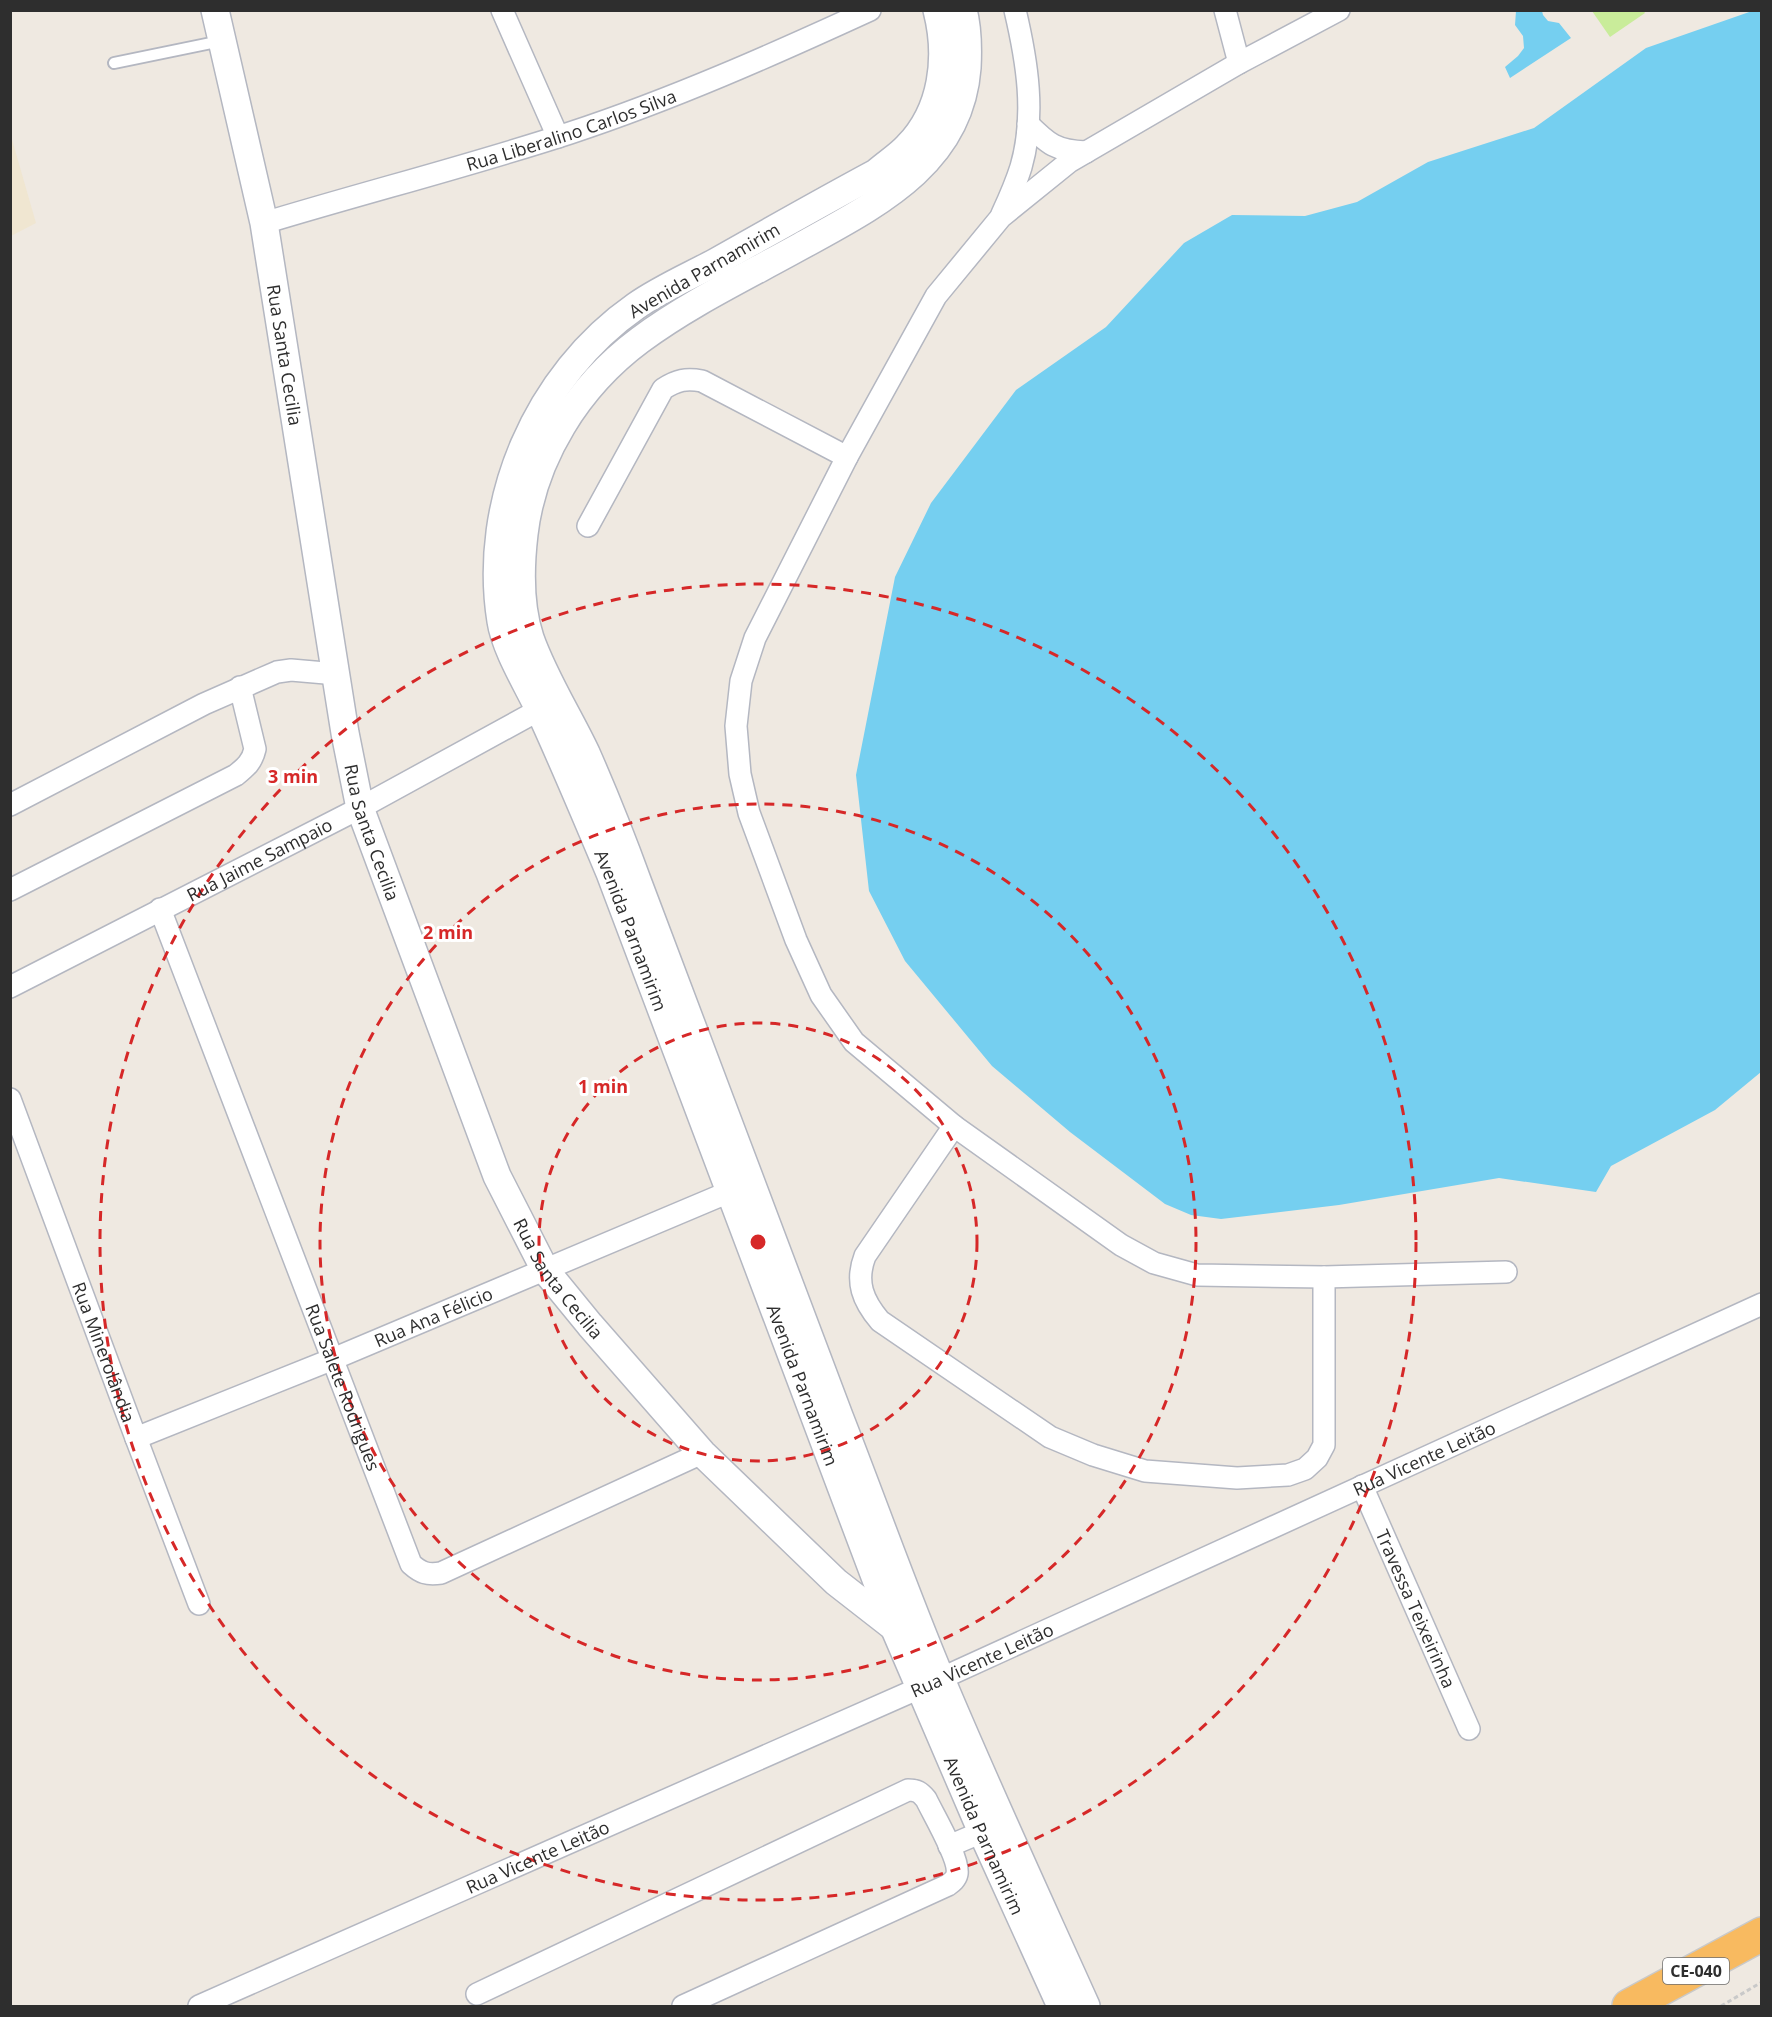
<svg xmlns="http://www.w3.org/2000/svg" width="1772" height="2017" viewBox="0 0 1772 2017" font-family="'Open Sans',sans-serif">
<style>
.education{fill:#f0e6d1}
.pitch{fill:#c9ec9a}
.water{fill:#75cff0}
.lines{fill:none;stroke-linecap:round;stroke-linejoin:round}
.service-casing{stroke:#b4b7c1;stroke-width:14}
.minor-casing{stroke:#b4b7c1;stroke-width:24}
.tertiary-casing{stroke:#b4b7c1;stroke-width:30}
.trunk-casing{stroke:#c9c9c9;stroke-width:36}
.path{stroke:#c9c9c9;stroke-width:3;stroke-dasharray:4.5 3;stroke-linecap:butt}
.service{stroke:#fff;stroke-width:10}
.minor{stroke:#fff;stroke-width:21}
.tertiary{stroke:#fff;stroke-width:27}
.trunk{stroke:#f8ba60;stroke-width:33}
.ring{fill:none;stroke:#d62828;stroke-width:3;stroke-dasharray:10 8}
.labels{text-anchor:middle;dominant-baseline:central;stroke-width:6;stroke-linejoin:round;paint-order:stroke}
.shield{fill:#fff;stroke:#6d6d6d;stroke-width:1.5}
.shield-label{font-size:16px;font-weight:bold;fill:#2e2e2e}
.street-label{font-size:18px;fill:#2e2e2e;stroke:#fff}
.centre{fill:#d62828;stroke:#fff;stroke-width:3}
.ring-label{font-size:18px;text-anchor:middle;font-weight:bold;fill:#d62828;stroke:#fff;stroke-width:6;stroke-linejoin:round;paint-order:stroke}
</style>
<rect width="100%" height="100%" fill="#efe9e1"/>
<polygon class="education" points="11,136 36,223 11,236 10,236"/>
<polygon class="pitch" points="1643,10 1645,13 1610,37 1592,11"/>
<g class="water">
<polygon points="1755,10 1762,11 1761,1072 1715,1110 1611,1166 1596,1192 1499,1178 1339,1205 1221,1219 1191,1215 1165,1204 1070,1132 992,1066 905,961 869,891 856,775 895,577 931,503 1016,390 1106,327 1184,243 1232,215 1305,216 1357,202 1428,162 1534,128 1646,48"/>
<polygon points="1516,11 1542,11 1543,15 1548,21 1559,23 1571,38 1510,78 1505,67 1518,56 1524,48 1523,36 1515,25"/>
</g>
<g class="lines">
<defs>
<polyline id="service" points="114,63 221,41"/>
<g id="minor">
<polyline points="502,10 558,137"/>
<polyline points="1225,10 1239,63"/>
<polyline points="1339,10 1239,63 1069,162 1001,217 936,296 847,457 755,638 741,681 736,726 740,774 749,813 796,940 821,995 854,1042 954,1126 1121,1245 1154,1263 1197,1275 1324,1277 1506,1272"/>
<path d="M1028,124c20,20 28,27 58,28"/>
<path d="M1002,214c7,-15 14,-31 19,-47 15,-52 6,-106 -6,-157"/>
<path id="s1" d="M264,223c102,-31 205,-57 306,-90 103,-34 202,-78 300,-123"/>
<path d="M588,526l75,-137c14,-9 23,-11 39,-8l145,76"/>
<polyline points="10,805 204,704 277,672 291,670 337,674"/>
<path d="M10,890l226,-115c10,-8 16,-13 19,-26l-15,-62"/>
<path id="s2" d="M160,909l251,655c10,9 16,11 30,9l261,-120"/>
<path id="s3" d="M10,987l350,-179 179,-98"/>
<path id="s4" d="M10,1099l126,339 63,166"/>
<path d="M954,1126l-89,130c-10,26 -2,45 15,65l170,116 43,18 52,16 92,7 51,-3 17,-6 12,-11 7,-13v-168"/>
<path id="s5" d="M136,1438l197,-79 396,-167"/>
<path id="s6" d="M1362,1486l107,243"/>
<polyline points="949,1846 982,1832"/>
<path d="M477,1994l431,-204c9,0 12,2 18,9 7,15 34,60 31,75 -1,5 -5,8 -9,11l-265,121"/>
<path id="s7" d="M199,2006l741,-327 822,-375"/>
</g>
<g id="tertiary">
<path id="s8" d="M215,10l49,213 81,510 15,75 137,368 48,94 45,55 112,128 134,129 59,46"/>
<path id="s9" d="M937,10c12,47 6,100 -29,136 -9,10 -22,18 -32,27 -54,29 -107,59 -160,89 -26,14 -56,27 -80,44 -99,69 -154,196 -135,315 4,27 26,63 38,88 25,54 48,109 71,164l284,754 88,205 79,174"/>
<path d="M963,10c5,19 5,39 4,58 -7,96 -92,137 -166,178 -54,30 -111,57 -161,94 -62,46 -107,117 -116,194 -4,34 -5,71 6,104 14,40 38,77 56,115 19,43 36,86 52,130 67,177 134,356 201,533 34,87 65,175 101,261 46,110 97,220 146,329"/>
</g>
<polyline id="trunk" points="1629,2006 1762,1934"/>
</defs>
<use href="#service" class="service-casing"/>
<use href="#minor" class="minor-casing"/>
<use href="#tertiary" class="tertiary-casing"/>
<use href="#trunk" class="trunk-casing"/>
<polyline class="path" points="1721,2006 1762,1982"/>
<use href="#service" class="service"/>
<use href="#minor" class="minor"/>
<use href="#tertiary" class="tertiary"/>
<use href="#trunk" class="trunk"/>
</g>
<g class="ring">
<circle cx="758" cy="1242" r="219"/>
<circle cx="758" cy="1242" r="438"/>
<circle cx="758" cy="1242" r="658"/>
</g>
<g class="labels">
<rect class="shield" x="1663" y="1958" width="66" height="26" rx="4.5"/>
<g class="shield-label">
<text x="1696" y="1971">CE-040</text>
</g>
<g class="street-label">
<text stroke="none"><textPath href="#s1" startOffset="321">Rua Liberalino Carlos Silva</textPath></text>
<text transform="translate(704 270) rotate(-30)">Avenida Parnamirim</text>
<text stroke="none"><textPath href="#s8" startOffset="352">Rua Santa Cecilia</textPath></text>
<text stroke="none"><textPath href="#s8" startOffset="838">Rua Santa Cecilia</textPath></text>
<text stroke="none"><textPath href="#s3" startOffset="280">Rua Jaime Sampaio</textPath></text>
<text stroke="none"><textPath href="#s9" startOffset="1158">Avenida Parnamirim</textPath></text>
<text stroke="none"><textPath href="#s8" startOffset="1324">Rua Santa Cecilia</textPath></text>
<text stroke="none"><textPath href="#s5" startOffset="321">Rua Ana Félicio</textPath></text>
<text stroke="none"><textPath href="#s4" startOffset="270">Rua Minerolândia</textPath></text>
<text stroke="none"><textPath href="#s9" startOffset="1644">Avenida Parnamirim</textPath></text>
<text stroke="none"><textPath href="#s2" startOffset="512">Rua Salete Rodrigues</textPath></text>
<text stroke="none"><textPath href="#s7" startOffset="1342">Rua Vicente Leitão</textPath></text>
<text stroke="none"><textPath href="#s6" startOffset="134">Travessa Teixeirinha</textPath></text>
<text stroke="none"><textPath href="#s7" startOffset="856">Rua Vicente Leitão</textPath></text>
<text stroke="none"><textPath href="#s9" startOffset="2130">Avenida Parnamirim</textPath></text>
<text stroke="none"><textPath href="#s7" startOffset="370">Rua Vicente Leitão</textPath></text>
</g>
</g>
<circle cx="758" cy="1242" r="9" class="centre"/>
<g class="ring-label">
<text x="293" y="783">3 min</text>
<text x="448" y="939">2 min</text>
<text x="603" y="1093">1 min</text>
</g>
<rect width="1772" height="2017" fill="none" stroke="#2e2e2e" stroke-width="24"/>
</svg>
